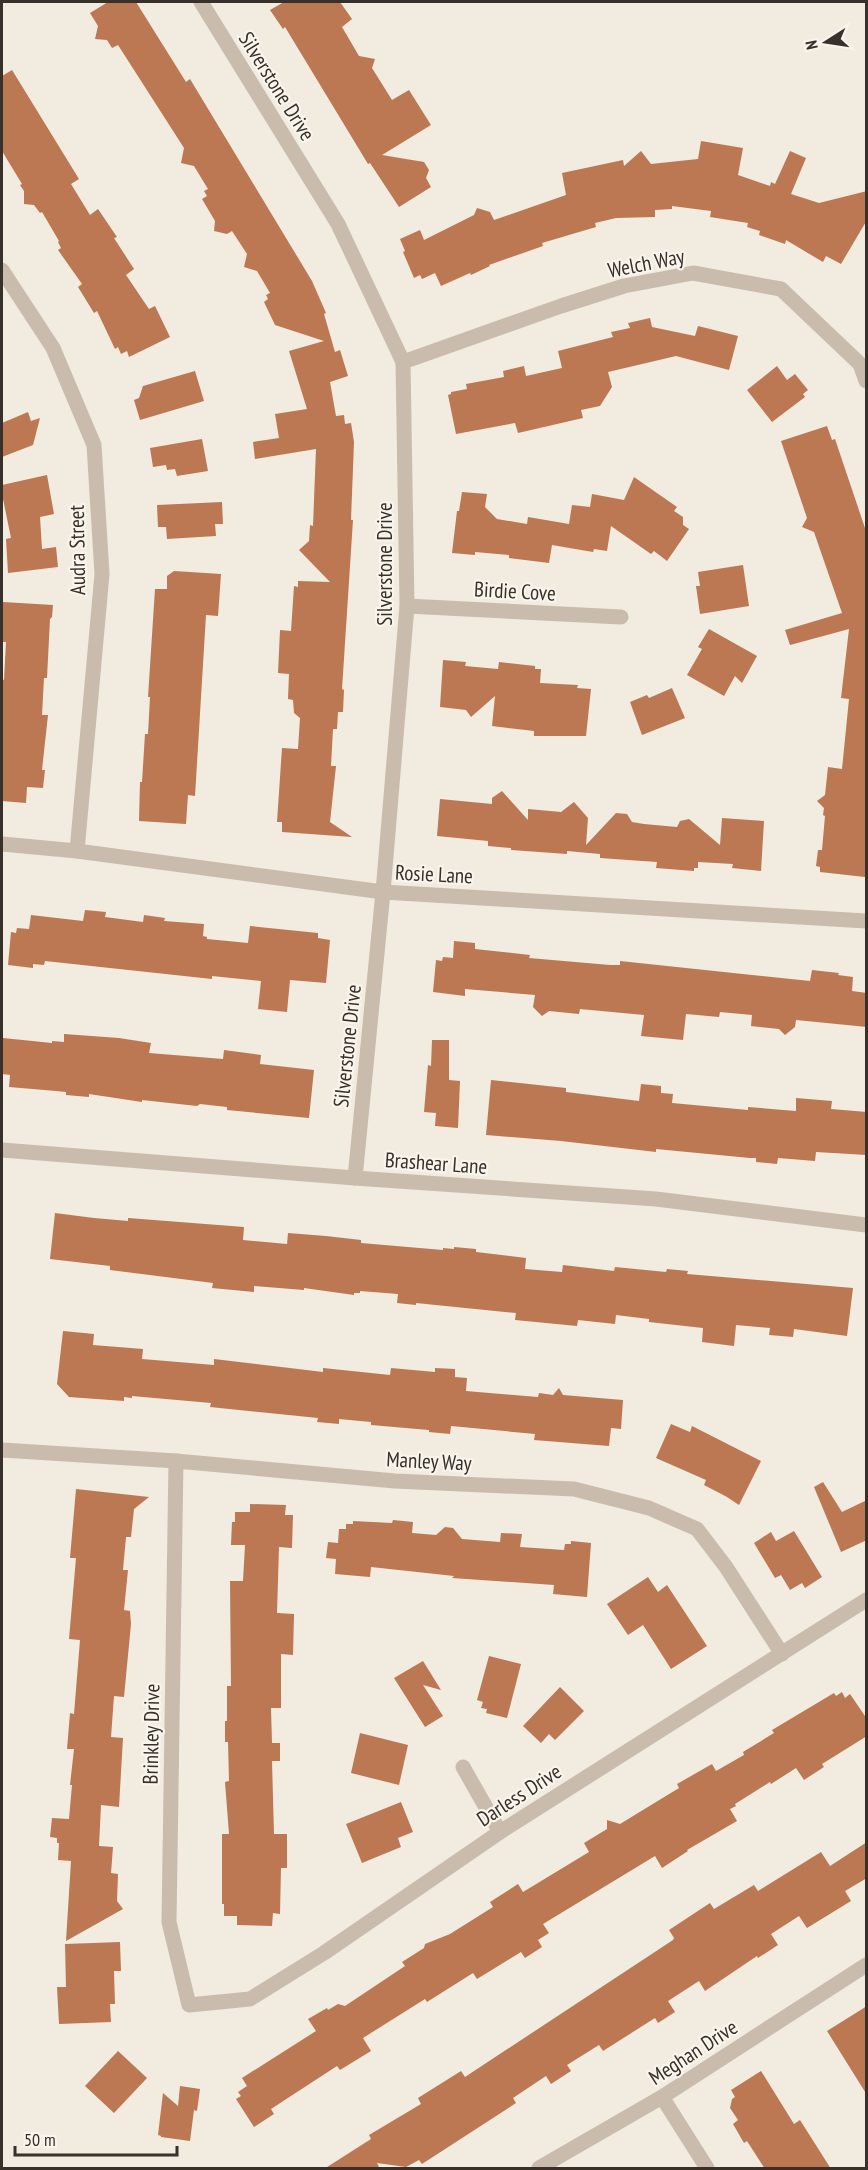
<svg xmlns="http://www.w3.org/2000/svg" width="868" height="2170" viewBox="0 0 868 2170" font-family="'PT Sans Narrow',sans-serif">
<style>
.building{fill:#bc7753}
.lines{fill:none;stroke-linecap:round;stroke-linejoin:round}
.minor{stroke:#c9bcad;stroke-width:15}
.labels{text-anchor:middle;dominant-baseline:central;stroke-width:4.5;stroke-linejoin:round;paint-order:stroke}
.street-label{font-size:21px;fill:#38302b;stroke:#f9f5ec}
</style>
<rect width="100%" height="100%" fill="#f1ebe0"/>
<g class="building">
<polygon points="108,2 136,2 186,82 190,79 312,281 326,313 324,314 335,352 340,350 348,376 330,382 336,416 344,415 345,424 351,423 354,442 351,520 353,520 342,689 344,690 343,712 338,712 337,729 333,729 331,766 336,766 330,822 352,837 282,832 282,822 277,822 282,748 298,749 300,718 294,713 293,700 288,699 289,674 278,673 280,630 291,631 294,586 298,587 298,581 330,582 299,550 309,541 310,525 313,526 316,449 255,459 253,442 279,438 275,414 307,409 289,351 324,341 275,325 264,302 268,299 266,295 270,293 257,271 244,267 247,254 232,231 227,234 214,231 215,221 202,199 207,196 204,191 208,189 194,166 181,163 184,148 118,45 112,48 107,40 95,39 98,26 90,13"/>
<polygon points="284,2 340,2 352,19 342,27 359,56 375,59 372,68 392,100 409,90 431,125 382,155 424,162 429,170 426,178 431,187 399,207 370,163 368,164 285,27 283,29 270,10"/>
<polygon points="12,70 79,179 71,184 90,215 98,209 117,237 114,238 134,269 126,275 149,309 155,306 170,337 129,357 127,351 121,354 118,347 115,349 97,311 94,313 78,287 82,284 58,250 61,248 58,242 59,241 42,212 40,213 34,205 24,204 24,191 20,185 22,184 2,151 2,76"/>
<polygon points="701,141 743,148 738,175 770,186 771,182 775,184 790,151 806,158 791,194 819,203 867,191 867,220 841,264 826,256 823,262 786,240 785,244 759,235 760,231 747,227 748,223 710,217 711,211 672,206 672,209 655,210 655,217 616,218 595,223 596,227 542,243 543,246 489,265 490,266 471,275 470,273 441,286 435,273 422,279 420,275 414,278 403,252 405,251 400,239 420,230 424,240 474,215 477,208 490,212 494,220 566,195 562,173 623,160 624,166 641,151 651,164 698,159"/>
<polygon points="650,318 652,327 695,336 698,326 738,336 729,370 676,356 608,372 612,387 600,406 581,410 583,418 518,433 515,423 456,434 448,395 451,394 451,392 467,389 466,384 504,377 503,371 524,366 526,376 562,368 558,351 613,337 611,332 630,328 628,323"/>
<polygon points="777,366 787,380 795,374 808,390 803,394 805,397 772,422 747,390"/>
<polygon points="195,371 204,401 140,420 134,400 139,398 143,386"/>
<polygon points="28,412 31,421 40,418 33,445 2,457 2,423"/>
<polygon points="827,426 832,440 835,439 867,534 867,858 865,877 820,872 820,867 816,866 818,850 822,850 825,816 823,815 824,808 817,801 825,795 828,767 842,769 849,699 841,698 849,629 790,645 785,630 842,613 814,532 802,527 807,518 781,441"/>
<polygon points="202,439 208,471 177,476 175,469 167,470 166,465 153,467 150,448"/>
<polygon points="47,475 54,514 40,517 42,549 56,547 58,567 8,573 6,539 11,538 2,494 2,485"/>
<polygon points="634,477 677,507 674,511 683,517 683,525 689,529 667,561 654,551 651,554 611,526 607,551 594,549 593,552 552,545 549,563 509,558 509,555 475,552 475,555 452,553 457,511 459,511 462,492 487,494 485,507 497,519 527,524 528,517 569,524 572,505 590,507 592,494 624,500"/>
<polygon points="222,502 223,524 215,524 216,536 167,539 166,527 158,527 157,505"/>
<polygon points="743,565 749,606 700,614 696,586 700,586 698,572"/>
<polygon points="174,571 221,574 218,616 206,615 195,796 188,795 186,824 139,821 140,782 142,782 145,734 148,734 150,697 148,697 155,589 167,589 167,576"/>
<polygon points="3,602 53,605 52,617 50,619 47,678 44,678 42,715 48,715 42,770 45,770 43,788 27,787 26,803 2,801 2,679 4,680 6,642 2,642"/>
<polygon points="709,629 757,656 742,683 735,676 724,696 687,675 702,649 698,647"/>
<polygon points="443,660 466,662 465,666 498,669 499,662 535,666 535,669 541,669 540,683 578,685 577,688 591,689 586,736 534,736 534,731 492,726 495,696 471,717 466,710 440,707"/>
<polygon points="672,688 685,718 642,735 630,702 647,695 649,698"/>
<polygon points="502,791 528,820 528,809 561,812 574,802 588,818 586,845 616,813 627,814 632,822 644,824 677,827 680,821 689,819 720,845 722,818 764,821 761,871 732,868 733,864 698,862 698,868 694,868 694,871 656,868 657,862 600,858 600,854 567,851 567,854 511,850 511,848 488,846 488,841 437,836 440,799 492,804 492,798"/>
<polygon points="85,910 106,912 105,917 143,922 144,915 165,918 164,921 204,924 203,936 207,937 207,939 248,943 250,926 318,933 318,938 330,940 326,983 290,980 287,1012 258,1009 261,981 212,976 212,979 45,961 44,965 33,964 33,968 8,965 11,932 16,933 17,928 29,929 31,915 83,921"/>
<polygon points="454,941 475,943 475,949 530,955 529,958 610,965 620,965 620,961 810,981 812,970 839,973 838,975 853,977 852,991 867,993 867,1027 796,1020 795,1027 785,1035 779,1029 751,1026 752,1015 720,1012 719,1017 686,1014 683,1040 641,1036 644,1015 580,1009 579,1014 549,1011 542,1016 533,1007 535,995 465,989 465,996 433,992 436,960 442,961 443,957 453,958"/>
<polygon points="64,1034 119,1038 151,1043 149,1053 223,1059 224,1050 261,1055 260,1064 314,1070 309,1118 227,1110 227,1107 200,1104 197,1106 142,1100 142,1102 89,1094 89,1097 66,1095 66,1092 56,1091 9,1087 10,1075 2,1074 3,1038 52,1043 52,1041 64,1042"/>
<polygon points="432,1040 449,1040 449,1080 460,1081 458,1128 435,1126 436,1113 424,1112 428,1065 431,1066"/>
<polygon points="491,1080 566,1088 566,1092 639,1101 641,1084 661,1086 661,1093 673,1094 672,1103 748,1110 748,1107 796,1111 796,1098 832,1101 831,1109 867,1112 867,1155 816,1152 815,1161 778,1158 777,1164 756,1162 756,1158 750,1158 656,1149 656,1152 561,1141 486,1135"/>
<polygon points="55,1213 94,1218 128,1221 128,1218 244,1227 243,1240 287,1244 288,1233 326,1236 361,1240 361,1243 443,1250 443,1248 454,1249 454,1247 476,1249 476,1252 526,1258 525,1269 562,1272 563,1265 614,1271 615,1267 666,1272 667,1269 688,1271 687,1274 853,1288 847,1336 794,1329 793,1337 769,1335 770,1328 736,1325 734,1346 702,1342 703,1328 649,1322 649,1319 616,1315 615,1324 578,1320 577,1326 515,1320 516,1313 416,1303 416,1305 397,1303 398,1294 360,1291 360,1293 354,1293 354,1295 304,1288 304,1290 254,1286 254,1292 212,1288 213,1283 110,1270 110,1266 50,1259"/>
<polygon points="63,1331 94,1334 93,1345 143,1349 142,1359 214,1365 214,1359 323,1372 323,1368 390,1375 391,1368 435,1372 435,1368 455,1369 455,1377 467,1378 466,1391 538,1397 539,1393 553,1395 559,1388 563,1395 623,1400 621,1429 611,1428 609,1446 534,1440 535,1434 451,1426 450,1434 429,1432 429,1430 371,1425 371,1422 339,1419 339,1424 317,1422 318,1418 210,1407 211,1403 132,1396 132,1398 124,1397 124,1401 69,1397 57,1384"/>
<polygon points="671,1424 690,1432 692,1426 761,1461 739,1505 727,1497 704,1485 706,1480 656,1458"/>
<polygon points="823,1482 842,1512 867,1500 867,1540 841,1552 814,1487"/>
<polygon points="76,1489 149,1497 134,1509 131,1537 126,1537 123,1570 128,1570 124,1610 130,1611 131,1624 124,1697 114,1696 111,1737 123,1738 119,1807 101,1805 99,1846 113,1847 111,1873 118,1874 117,1901 123,1909 66,1941 71,1861 58,1860 59,1843 57,1843 57,1838 50,1837 52,1818 69,1819 72,1785 70,1785 74,1749 67,1749 70,1713 74,1714 80,1640 69,1639 76,1558 70,1558"/>
<polygon points="250,1504 286,1505 285,1515 293,1515 292,1548 279,1547 277,1613 294,1614 293,1655 281,1654 281,1708 271,1708 272,1743 280,1743 280,1761 272,1761 274,1834 287,1834 287,1868 281,1868 280,1914 273,1913 272,1926 237,1925 237,1916 224,1916 224,1904 222,1904 222,1834 229,1834 225,1782 229,1781 228,1742 225,1742 225,1721 227,1721 227,1686 231,1686 230,1581 243,1581 245,1545 231,1545 232,1522 235,1522 235,1512 250,1512"/>
<polygon points="393,1520 413,1522 412,1533 436,1535 445,1527 453,1528 462,1539 500,1542 501,1533 522,1534 520,1547 564,1550 565,1544 571,1544 571,1541 591,1543 587,1597 553,1594 554,1585 452,1578 454,1576 371,1567 370,1577 335,1574 336,1559 326,1558 328,1542 338,1543 339,1529 346,1529 346,1524 353,1524 353,1521 392,1523"/>
<polygon points="794,1531 822,1577 805,1588 802,1583 790,1590 781,1575 775,1578 754,1543 771,1532 776,1541"/>
<polygon points="648,1577 658,1592 667,1585 707,1646 671,1669 643,1625 628,1635 607,1604"/>
<polygon points="489,1656 521,1664 507,1718 486,1713 487,1709 481,1708 483,1702 477,1700"/>
<polygon points="423,1661 441,1690 423,1685 443,1716 425,1727 394,1678"/>
<polygon points="560,1687 584,1711 555,1740 549,1734 541,1743 523,1726"/>
<polygon points="842,1692 845,1698 850,1694 867,1719 867,1736 822,1764 824,1767 804,1780 796,1768 771,1784 770,1782 735,1804 736,1806 730,1809 737,1821 687,1850 688,1851 662,1868 655,1856 543,1924 549,1933 538,1940 542,1947 525,1958 521,1952 477,1979 473,1973 427,2002 425,1999 363,2038 371,2051 340,2070 337,2066 271,2109 274,2114 254,2127 236,2099 241,2096 238,2092 247,2086 242,2078 316,2031 308,2019 327,2008 328,2010 338,2004 345,2006 405,1966 402,1962 424,1948 425,1944 450,1934 493,1907 490,1902 518,1884 523,1892 589,1852 584,1843 607,1829 607,1820 620,1824 679,1788 677,1784 712,1764 716,1771 744,1755 743,1752 774,1733 772,1730 834,1693 836,1696"/>
<polygon points="360,1733 408,1745 399,1785 351,1773"/>
<polygon points="401,1802 413,1832 398,1838 401,1847 362,1863 346,1824"/>
<polygon points="867,1842 867,1878 845,1891 851,1901 807,1928 799,1916 771,1934 778,1945 758,1958 757,1956 705,1991 699,1981 668,2001 675,2012 658,2023 655,2018 603,2051 599,2045 567,2065 571,2071 551,2084 546,2076 513,2098 516,2103 422,2164 419,2160 406,2167 377,2163 380,2169 324,2169 371,2139 369,2135 421,2104 418,2098 461,2071 465,2077 673,1940 674,1938 669,1930 710,1903 714,1909 754,1885 758,1891 821,1852 830,1866"/>
<polygon points="120,1942 121,1971 114,1971 115,2004 110,2004 111,2022 59,2024 57,1987 66,1987 65,1944"/>
<polygon points="867,2006 867,2095 827,2031"/>
<polygon points="118,2051 147,2078 114,2113 85,2086"/>
<polygon points="761,2071 794,2124 800,2120 831,2169 765,2169 747,2141 744,2143 733,2124 738,2120 730,2108 732,2099 735,2097 731,2090"/>
<polygon points="180,2086 200,2089 197,2111 194,2110 190,2141 161,2137 161,2136 158,2135 163,2093 178,2106"/>
</g>
<g class="lines">
<g class="minor">
<polyline points="201,2 338,224 403,362 407,606 383,892 355,1178"/>
<polyline points="2,270 53,348 94,445 102,574 77,851"/>
<polyline points="403,362 561,306 624,286 693,273 781,289 860,364 866,381"/>
<polyline points="407,606 621,617"/>
<polyline points="2,844 77,851 383,892 866,921"/>
<polyline points="2,1150 355,1178 656,1199 866,1225"/>
<polyline points="2,1450 176,1461 395,1481 574,1489 649,1508 697,1529 726,1567 782,1654"/>
<polyline points="176,1461 169,1922 189,2005 250,1999 324,1953 500,1832 866,1600"/>
<polyline points="463,1767 500,1832"/>
<polyline points="662,2097 707,2168"/>
<polyline points="539,2168 662,2097 866,1965"/>
</g>
</g>
<g class="labels">
<g class="street-label">
<text transform="translate(277 86) rotate(58)">Silverstone Drive</text>
<text transform="translate(646 263) rotate(-11)">Welch Way</text>
<text transform="translate(77 550) rotate(-91)">Audra Street</text>
<text transform="translate(384 564) rotate(-90)">Silverstone Drive</text>
<text transform="translate(515 591) rotate(3)">Birdie Cove</text>
<text transform="translate(434 874) rotate(3)">Rosie Lane</text>
<text transform="translate(347 1046) rotate(-84)">Silverstone Drive</text>
<text transform="translate(436 1163) rotate(4)">Brashear Lane</text>
<text transform="translate(429 1461) rotate(3)">Manley Way</text>
<text transform="translate(151 1734) rotate(-89)">Brinkley Drive</text>
<text transform="translate(519 1795) rotate(-33)">Darless Drive</text>
<text transform="translate(693 2052) rotate(-33)">Meghan Drive</text>
</g>
</g>
<rect width="868" height="2170" fill="none" stroke="#38302b" stroke-width="6"/>
<g transform="translate(826 42) rotate(258)" stroke="#f9f5ec" stroke-width="4.5" paint-order="stroke">
<path d="M0-4.5L10 22L0 15L-10 22Z" fill="#38302b"/>
<text y="-9" font-size="16" font-weight="bold" text-anchor="middle" fill="#38302b">N</text>
</g>
<path d="M15 2146v9h162v-9" fill="none" stroke="#38302b" stroke-width="3"/>
<text x="24" y="2146" font-size="18" fill="#38302b" stroke="#f9f5ec" stroke-width="4.5" paint-order="stroke">50 m</text>
</svg>
